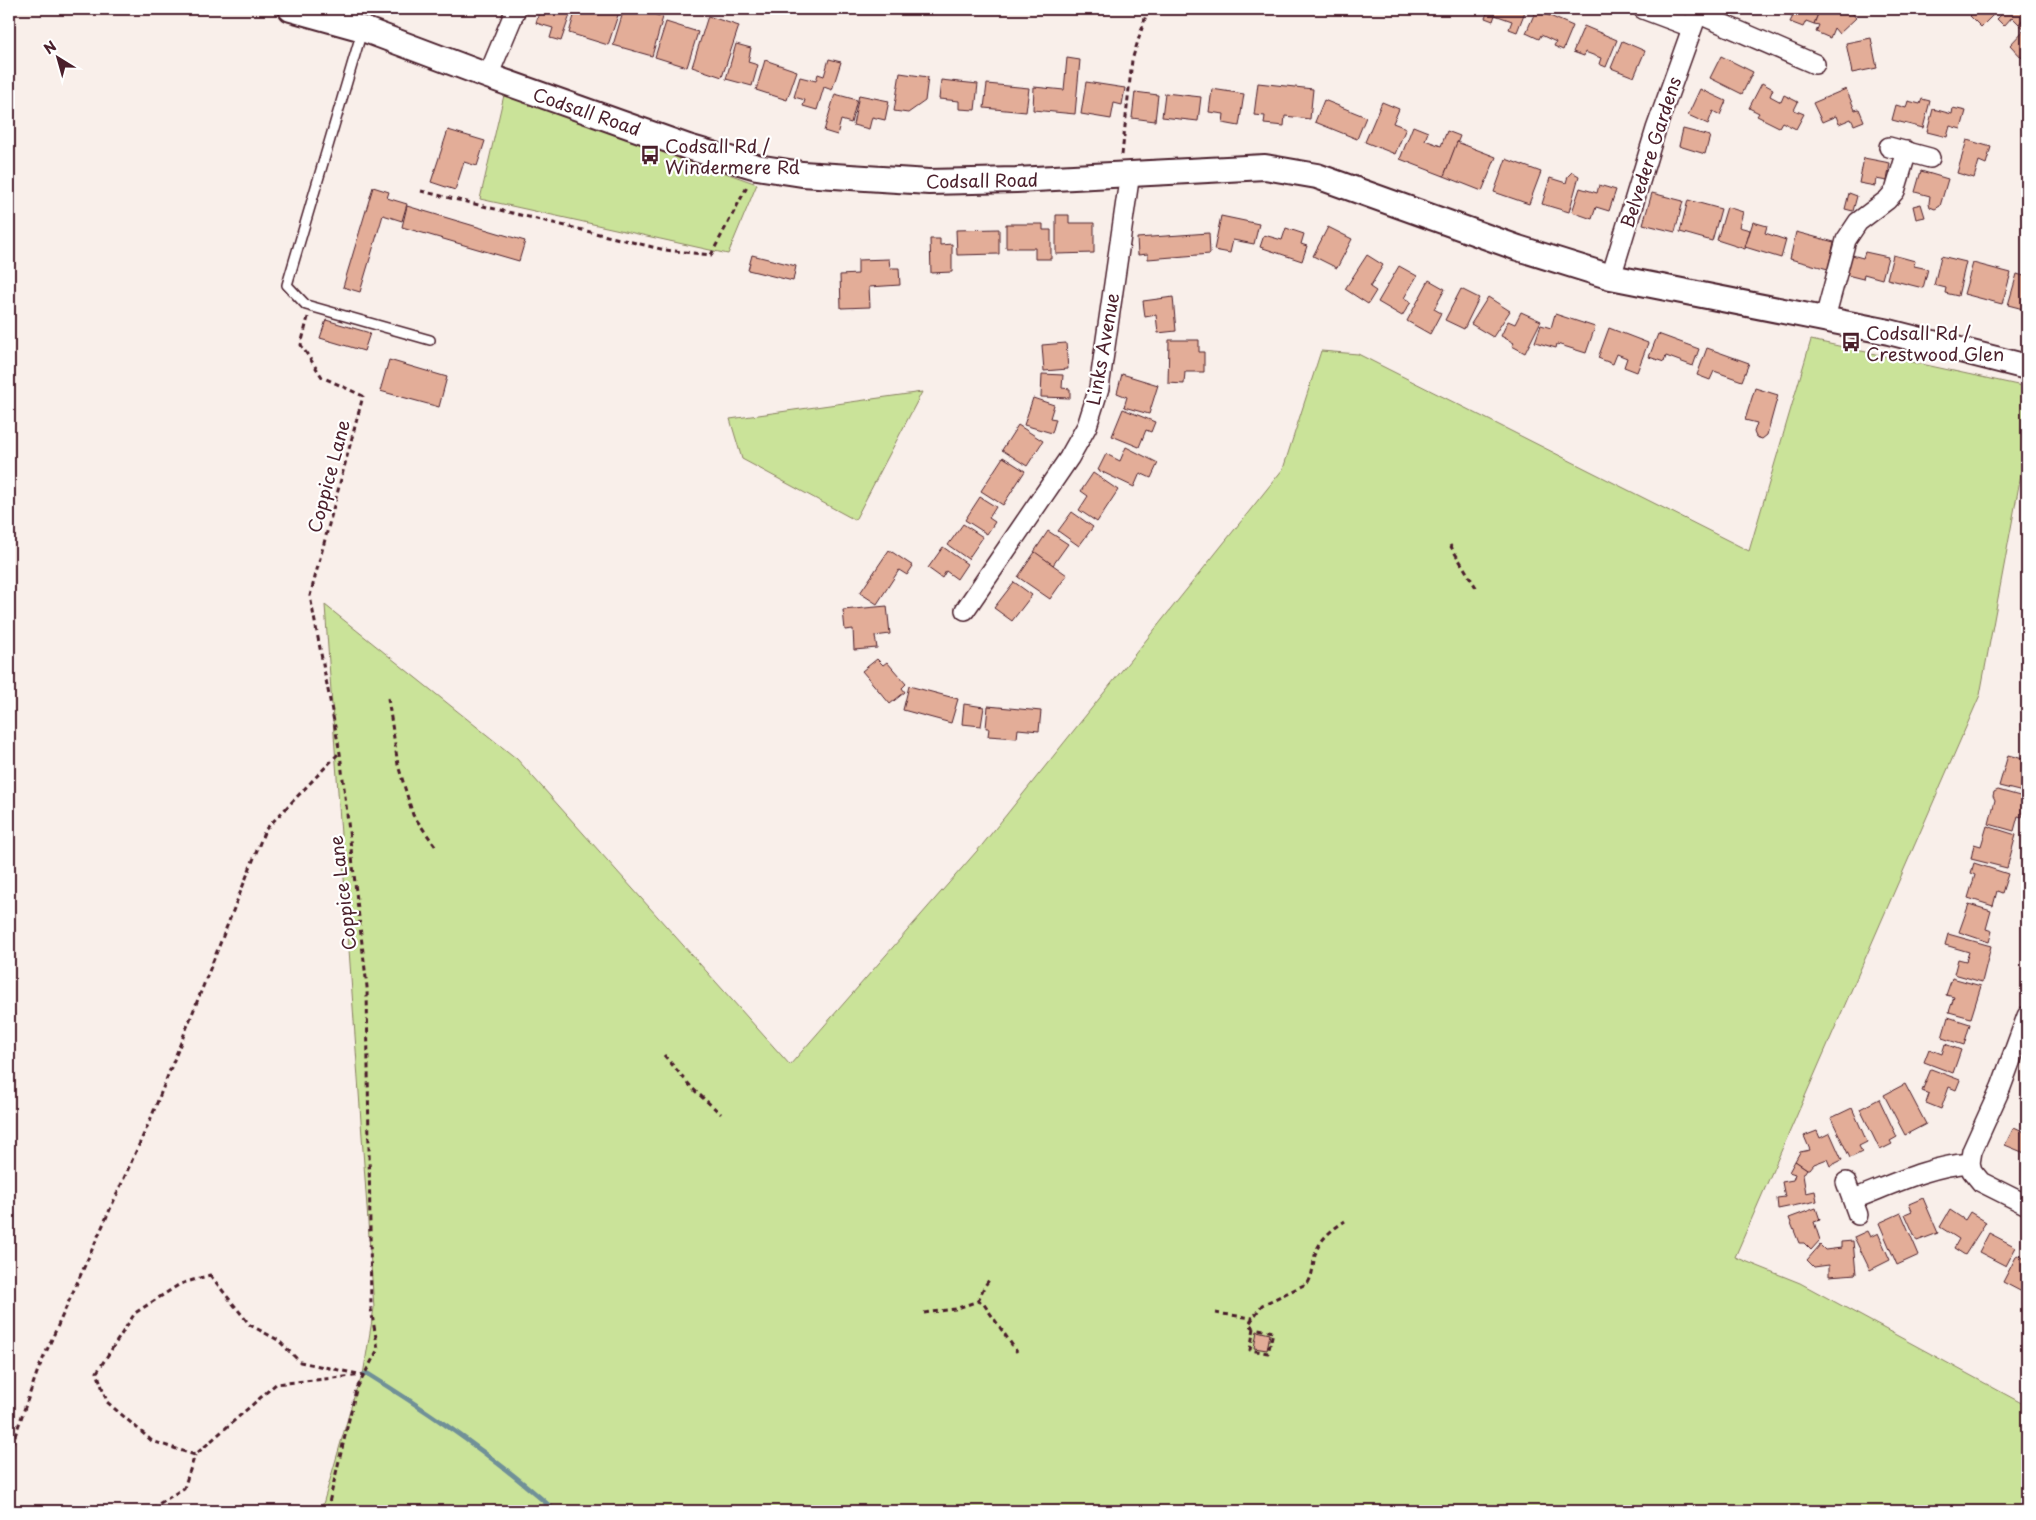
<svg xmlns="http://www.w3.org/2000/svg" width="2036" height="1520" viewBox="0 0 2036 1520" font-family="'Playpen Sans',sans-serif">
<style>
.green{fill:#cae399;stroke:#8a8162}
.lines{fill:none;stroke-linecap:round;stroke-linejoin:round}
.stream{stroke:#709098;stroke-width:5}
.building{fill:#e3ad98;stroke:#4a1f2b}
.service-casing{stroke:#4a1f2b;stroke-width:12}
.minor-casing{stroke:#4a1f2b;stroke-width:22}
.tertiary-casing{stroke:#4a1f2b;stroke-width:28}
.path{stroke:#4a1f2b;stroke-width:3;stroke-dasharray:5 4;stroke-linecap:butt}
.service{stroke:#fff;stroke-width:9}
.minor{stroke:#fff;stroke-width:19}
.tertiary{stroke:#fff;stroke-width:24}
.labels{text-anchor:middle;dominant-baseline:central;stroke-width:4.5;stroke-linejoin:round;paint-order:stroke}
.street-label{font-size:18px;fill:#4a1f2b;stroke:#fff}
.poi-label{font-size:18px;fill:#4a1f2b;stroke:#fff;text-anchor:start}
</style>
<rect width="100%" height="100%" fill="#f9efea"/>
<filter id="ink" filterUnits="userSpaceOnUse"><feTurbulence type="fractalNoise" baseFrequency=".02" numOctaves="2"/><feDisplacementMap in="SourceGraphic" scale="10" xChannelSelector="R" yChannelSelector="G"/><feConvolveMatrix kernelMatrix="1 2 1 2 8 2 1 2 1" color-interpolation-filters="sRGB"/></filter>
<g filter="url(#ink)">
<g class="green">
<polygon points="504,95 757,184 728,254 480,199"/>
<polygon points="1811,340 2027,387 2027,442 1980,695 1735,1257 1800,1283 2027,1406 2027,1511 321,1511 356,1390 363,1375 374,1308 325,605 517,759 790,1065 983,844 1283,469 1321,351 1358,354 1749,551"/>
<polygon points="922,392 855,520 742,459 730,419"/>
</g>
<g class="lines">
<path class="stream" d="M363,1375l5,-1c66,41 130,85 187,137"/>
</g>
<g class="building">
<polygon points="540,9 572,9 561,41 550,38 553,28 536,23"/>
<polygon points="576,9 620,9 608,45 569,33"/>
<polygon points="624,9 636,9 663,17 652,56 613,45"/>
<polygon points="1489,9 1526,9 1517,32 1509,29 1512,21 1495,15 1493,21 1485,18"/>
<polygon points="1787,9 1820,9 1814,24 1806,21 1803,27 1790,22 1793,16 1786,13"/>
<polygon points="1820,9 1849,9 1856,18 1839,34 1834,28 1830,38 1816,32 1819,25 1814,24"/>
<polygon points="1977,9 1999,9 1981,27 1970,16"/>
<polygon points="2007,9 2027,9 2027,15 2019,24 2012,17 2004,26 1997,19"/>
<polygon points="1536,10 1573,26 1563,50 1554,46 1556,42 1541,35 1539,39 1526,33"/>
<polygon points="2027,15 2027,53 2022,58 2010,45 2025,29 2019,24"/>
<polygon points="708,16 739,26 722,77 692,67"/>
<polygon points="666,22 698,32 687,67 655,57"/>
<polygon points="1584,26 1617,40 1606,67 1599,64 1601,58 1585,52 1584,56 1573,52"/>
<polygon points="1871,38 1877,68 1852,73 1846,43"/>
<polygon points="1622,41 1645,51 1634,77 1611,68"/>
<polygon points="736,44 751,48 748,62 758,65 752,86 726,79"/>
<polygon points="1721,56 1753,72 1742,94 1710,78"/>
<polygon points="1067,58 1080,60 1075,114 1033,110 1034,87 1064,90"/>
<polygon points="829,59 841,62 832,90 824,87 817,110 803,106 805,100 794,97 800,77 816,81 818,74 824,76"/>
<polygon points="765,60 797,71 787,100 756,90"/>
<polygon points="900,73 928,77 925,101 908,113 894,111"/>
<polygon points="941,80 978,84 975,110 959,109 959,101 939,99"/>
<polygon points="1086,82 1125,88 1122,105 1114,103 1111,119 1081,114"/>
<polygon points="1258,83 1313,89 1310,119 1285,116 1284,126 1264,124 1265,116 1254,115"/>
<polygon points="1762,83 1773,89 1770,96 1781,102 1784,95 1798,102 1794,110 1804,114 1796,129 1782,122 1779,127 1757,116 1759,113 1749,108"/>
<polygon points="987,84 1029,88 1026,112 984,108"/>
<polygon points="1212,89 1244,94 1239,126 1223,123 1224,114 1209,112"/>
<polygon points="1700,89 1726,101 1720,115 1713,111 1708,124 1688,115"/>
<polygon points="1846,89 1855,110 1859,109 1864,121 1854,125 1851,119 1839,124 1836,116 1822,122 1813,103"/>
<polygon points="1135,92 1158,95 1155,121 1132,118"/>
<polygon points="1165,93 1201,97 1198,121 1162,117"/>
<polygon points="835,94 857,100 851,123 841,120 837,135 824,131"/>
<polygon points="859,95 889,101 885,120 872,117 869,129 853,125"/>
<polygon points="1922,99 1930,101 1923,128 1892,120 1896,105 1906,108 1908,101 1920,104"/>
<polygon points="1324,100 1366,117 1357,139 1315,122"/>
<polygon points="1382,102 1399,109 1393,123 1406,128 1395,154 1365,142"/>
<polygon points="1953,108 1966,111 1961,129 1950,126 1947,137 1927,132 1933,109 1952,114"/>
<polygon points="1413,126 1428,132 1425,140 1441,146 1447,131 1460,136 1444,176 1400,159"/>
<polygon points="1683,129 1710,136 1705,154 1679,146"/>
<polygon points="448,130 485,141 477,166 464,162 455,190 431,182"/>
<polygon points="1967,140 1991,147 1986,164 1979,161 1974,178 1957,173"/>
<polygon points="1457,142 1496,157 1482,191 1444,176"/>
<polygon points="1864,158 1890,163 1887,181 1876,179 1875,186 1859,183"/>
<polygon points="1506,159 1541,172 1529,204 1494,192"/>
<polygon points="1921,171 1948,179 1940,206 1935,209 1930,207 1929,203 1930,196 1915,192"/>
<polygon points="1572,172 1579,176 1569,212 1542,204 1550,178 1566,183 1568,176"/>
<polygon points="1599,185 1616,190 1609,211 1596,207 1592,219 1572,212 1580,188 1597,193"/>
<polygon points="373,187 389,192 387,198 407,204 402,221 383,215 360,292 343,287"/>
<polygon points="1652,193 1683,201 1675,232 1643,224"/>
<polygon points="1849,193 1857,196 1853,211 1845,209"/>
<polygon points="1688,200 1721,209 1712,241 1680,232"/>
<polygon points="1921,204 1925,217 1916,219 1913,206"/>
<polygon points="407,206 525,241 519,261 402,227"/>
<polygon points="1727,207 1743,212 1739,227 1750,230 1745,249 1717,240"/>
<polygon points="1056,215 1069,215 1069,223 1094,223 1094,253 1056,254"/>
<polygon points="1221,216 1259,224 1254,244 1233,240 1230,253 1214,250"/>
<polygon points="1753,222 1767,226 1765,233 1786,240 1781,258 1745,247"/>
<polygon points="1006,224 1043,224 1043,230 1051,230 1051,259 1035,259 1035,248 1006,248"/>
<polygon points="1328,227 1352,239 1337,268 1313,256"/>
<polygon points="1286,228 1304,234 1301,244 1307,246 1302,261 1260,247 1264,235 1282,240"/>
<polygon points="999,229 999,254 957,255 956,230"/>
<polygon points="1796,232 1834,242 1828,269 1790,259"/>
<polygon points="1209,233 1210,254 1148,259 1148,254 1138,255 1137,238"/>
<polygon points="930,239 940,239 940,245 952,244 952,272 931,273"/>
<polygon points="1865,252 1888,257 1882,279 1864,274 1863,279 1847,275 1852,255 1863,258"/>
<polygon points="752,255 796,266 793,281 748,270"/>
<polygon points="1367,255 1383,265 1370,287 1376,291 1368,304 1345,289"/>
<polygon points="1893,255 1915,261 1914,266 1928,269 1923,288 1887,279"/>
<polygon points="1941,256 1966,262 1958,296 1945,293 1946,288 1934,285"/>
<polygon points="889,259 890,268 899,268 900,285 869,287 870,307 841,308 840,275 858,274 858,260"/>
<polygon points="1973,263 2011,273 2002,304 1964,294"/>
<polygon points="1399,266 1417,276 1404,298 1411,302 1402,316 1378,302"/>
<polygon points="2017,274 2027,277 2027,310 2008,305"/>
<polygon points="1429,280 1445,289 1434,309 1441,313 1430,334 1407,321"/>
<polygon points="1461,289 1479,298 1464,329 1445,320"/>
<polygon points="1173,297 1176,331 1158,333 1156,315 1145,317 1143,301"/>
<polygon points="1488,297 1510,311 1493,337 1471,324"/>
<polygon points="1521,312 1541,321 1525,353 1512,346 1514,343 1501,336 1508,321 1515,324"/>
<polygon points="1555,314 1595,327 1586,353 1557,344 1556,348 1535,342 1541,325 1551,328"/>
<polygon points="326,320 370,333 364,351 320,338"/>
<polygon points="1609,328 1648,343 1637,372 1624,367 1627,358 1617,354 1613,364 1598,358"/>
<polygon points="1658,334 1699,349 1693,366 1666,356 1664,362 1649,357"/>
<polygon points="1169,340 1199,340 1199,352 1204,352 1204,372 1185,372 1184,384 1168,383"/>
<polygon points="1066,343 1068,369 1044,371 1042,345"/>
<polygon points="1707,348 1749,363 1742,381 1714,371 1710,380 1697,375"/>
<polygon points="389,360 447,377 439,407 380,391"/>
<polygon points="1042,374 1063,375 1062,388 1070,389 1070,398 1041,397"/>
<polygon points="1122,374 1158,385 1149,414 1124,407 1127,397 1117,393"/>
<polygon points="1755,388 1778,395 1767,435 1762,439 1756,437 1754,432 1757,423 1745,420"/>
<polygon points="1033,398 1054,405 1050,418 1056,419 1052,433 1024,425"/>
<polygon points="1123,409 1155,422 1151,432 1146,430 1139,447 1112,436"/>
<polygon points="1018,425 1043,441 1027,466 1002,450"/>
<polygon points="1126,447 1158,463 1151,478 1140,473 1134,487 1098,470 1106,454 1120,461"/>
<polygon points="1003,457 1025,471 1003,505 981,491"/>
<polygon points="1093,473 1118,490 1097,522 1079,510 1088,496 1081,491"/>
<polygon points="980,497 996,507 989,518 995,522 987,534 965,520"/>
<polygon points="1072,512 1093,527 1079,546 1058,531"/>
<polygon points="963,524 983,537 968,559 948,545"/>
<polygon points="1048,531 1068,544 1053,565 1034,552"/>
<polygon points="943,547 967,564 957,579 946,571 942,578 928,568"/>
<polygon points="889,550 913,566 907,575 899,570 877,604 860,593"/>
<polygon points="1035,552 1067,575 1050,599 1018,577"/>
<polygon points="1014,582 1032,595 1012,621 994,608"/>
<polygon points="887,606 890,634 875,636 877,648 854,650 853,629 845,630 843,610"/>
<polygon points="877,659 883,665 887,662 906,684 902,688 905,692 890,704 862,671"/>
<polygon points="909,686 958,699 951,723 903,710"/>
<polygon points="964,704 984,707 981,726 962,724"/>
<polygon points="988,706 1041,711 1039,731 1018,729 1017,738 988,736 989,728 986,728"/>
<polygon points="2008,755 2027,760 2024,781 2027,782 2027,793 1999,786"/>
<polygon points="1998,790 2027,798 2022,817 2018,816 2014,831 1989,824 1995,800 1993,796 1994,792"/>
<polygon points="1987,826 2016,835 2007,868 1971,859 1974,844 1981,846"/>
<polygon points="1974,863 2008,874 2002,893 1997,891 1993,906 1968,898 1975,875 1971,873"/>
<polygon points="1969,904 1991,911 1986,929 1992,931 1989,942 1959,932"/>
<polygon points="1948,934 1991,946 1982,982 1954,974 1958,959 1966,961 1969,952 1945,945"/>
<polygon points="1952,978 1981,986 1971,1018 1949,1012 1954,997 1946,995"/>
<polygon points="1948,1017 1970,1024 1964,1045 1942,1038"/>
<polygon points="1945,1044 1961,1050 1953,1073 1924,1062 1929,1049 1942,1054"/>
<polygon points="1931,1069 1960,1080 1956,1090 1949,1087 1941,1109 1926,1103 1929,1094 1922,1091"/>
<polygon points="1905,1084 1926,1124 1905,1135 1884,1095"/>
<polygon points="1879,1099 1897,1137 1890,1141 1892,1144 1880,1150 1860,1109"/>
<polygon points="1852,1108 1867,1142 1859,1146 1862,1152 1850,1158 1831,1118"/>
<polygon points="2014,1127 2027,1133 2027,1154 2005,1145"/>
<polygon points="1817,1131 1820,1138 1830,1133 1842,1160 1830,1166 1827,1159 1814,1164 1810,1169 1807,1169 1795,1161 1800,1152 1810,1150 1804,1136"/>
<polygon points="1795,1161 1807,1169 1803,1175 1806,1193 1815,1191 1817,1201 1778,1209 1777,1198 1785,1197 1782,1182 1793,1180 1795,1174 1789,1172"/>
<polygon points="1923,1198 1938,1233 1917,1241 1905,1214 1912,1211 1909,1204"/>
<polygon points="1816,1208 1820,1220 1814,1222 1820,1240 1811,1250 1804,1243 1799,1243 1789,1218"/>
<polygon points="1950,1210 1965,1220 1970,1212 1986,1222 1965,1255 1954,1248 1959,1239 1940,1227"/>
<polygon points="1901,1213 1919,1255 1897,1265 1879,1223"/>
<polygon points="1867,1231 1870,1237 1878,1233 1890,1260 1870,1270 1854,1237"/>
<polygon points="1989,1233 2016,1247 2006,1266 1979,1252"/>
<polygon points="1853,1241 1856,1274 1829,1276 1829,1265 1814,1267 1807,1260 1820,1245 1825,1250 1841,1248 1841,1242"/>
<polygon points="2017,1255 2027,1260 2027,1288 2024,1293 2003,1282"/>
<polygon points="1257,1331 1270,1334 1267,1350 1254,1348"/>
</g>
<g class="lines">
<defs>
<polyline id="service" points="362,31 287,285 306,305 430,340"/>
<g id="minor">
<polyline points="1643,9 1691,27"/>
<polyline points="1697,13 1815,64"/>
<polyline points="488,76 516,9"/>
<polyline points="1889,147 1930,158"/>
<polyline points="1611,277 1656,129 1699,9"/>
<polyline points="1825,318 1846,240 1858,222 1887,200 1895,191 1907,151"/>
<polyline points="965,610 1069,458 1087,426 1099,388 1130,173"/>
<polyline points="2027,1016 2001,1087 1972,1151 1970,1163 1972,1171 1981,1182 2027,1205"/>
<polyline points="1846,1182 1858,1215"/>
<path d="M1854,1199c37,-14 75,-33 116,-36"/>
</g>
<polyline id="tertiary" points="291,9 363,29 488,76 688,147 757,167 802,174 929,182 1016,180 1265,167 1317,176 1518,248 1611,277 1889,332 2027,367"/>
</defs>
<use href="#service" class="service-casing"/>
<use href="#minor" class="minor-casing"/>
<use href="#tertiary" class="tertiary-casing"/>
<g class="path">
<polyline points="1122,155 1132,60 1148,9"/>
<polyline points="421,191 665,250 711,255 748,185"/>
<polyline points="308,317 301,345 322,377 363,396 310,596 340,753 367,987 371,1309 378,1349 356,1390 327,1511"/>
<polyline points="1450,545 1477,589"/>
<polyline points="388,698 398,765 413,815 436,847"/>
<polyline points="664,1055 693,1089 721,1114"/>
<polygon points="210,1275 250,1325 278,1340 300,1362 363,1375 276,1384 195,1455 152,1441 107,1402 97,1372 135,1313 180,1284"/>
<polyline points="978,1301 984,1287 989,1280"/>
<polyline points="924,1313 955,1309 978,1301 983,1303 1017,1352"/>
<polyline points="1215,1313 1253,1318"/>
<path d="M1254,1328l-4,22 18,3 5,-21 -19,-4 -5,-4 13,-19 46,-22c4,-7 5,-15 6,-23 3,-19 16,-29 31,-39"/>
<polyline points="9,1453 38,1370 151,1118 265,830 339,753"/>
<polyline points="9,1505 12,1511"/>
<polyline points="143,1511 154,1507 184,1488 195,1455"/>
</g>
<use href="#service" class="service"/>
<use href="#minor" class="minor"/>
<use href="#tertiary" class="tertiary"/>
</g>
</g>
<defs>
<symbol id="bus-bare" viewBox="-9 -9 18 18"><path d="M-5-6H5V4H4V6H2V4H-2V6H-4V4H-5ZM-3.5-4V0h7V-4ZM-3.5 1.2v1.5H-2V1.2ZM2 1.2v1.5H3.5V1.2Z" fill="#4a1f2b" stroke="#fff" stroke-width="2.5" paint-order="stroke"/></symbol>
</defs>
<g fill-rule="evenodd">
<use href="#bus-bare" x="636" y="141" width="28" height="28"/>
<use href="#bus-bare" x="1837" y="328" width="28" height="28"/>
</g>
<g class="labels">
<g class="street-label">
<text transform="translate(587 111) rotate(19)">Codsall Road</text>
<text transform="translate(1650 152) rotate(-72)">Belvedere Gardens</text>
<text transform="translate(982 180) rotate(-1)">Codsall Road</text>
<text transform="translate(1102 349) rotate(-80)">Links Avenue</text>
<text transform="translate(328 476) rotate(-75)">Coppice Lane</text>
<text transform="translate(342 893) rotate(-97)">Coppice Lane</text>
</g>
<g class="poi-label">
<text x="665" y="145">Codsall Rd /<tspan x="665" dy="21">Windermere Rd</tspan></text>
<text x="1866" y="332">Codsall Rd /<tspan x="1866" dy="21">Crestwood Glen</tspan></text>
</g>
</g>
<rect width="2036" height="1520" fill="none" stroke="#fff" stroke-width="30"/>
<rect x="15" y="15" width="2006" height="1490" fill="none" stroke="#4a1f2b" stroke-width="2" filter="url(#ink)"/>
<g transform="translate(58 58) rotate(323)" stroke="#ffffff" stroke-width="4" paint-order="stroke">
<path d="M0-4L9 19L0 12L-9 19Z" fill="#4a1f2b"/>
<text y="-8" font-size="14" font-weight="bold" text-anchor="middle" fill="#4a1f2b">N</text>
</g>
</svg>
